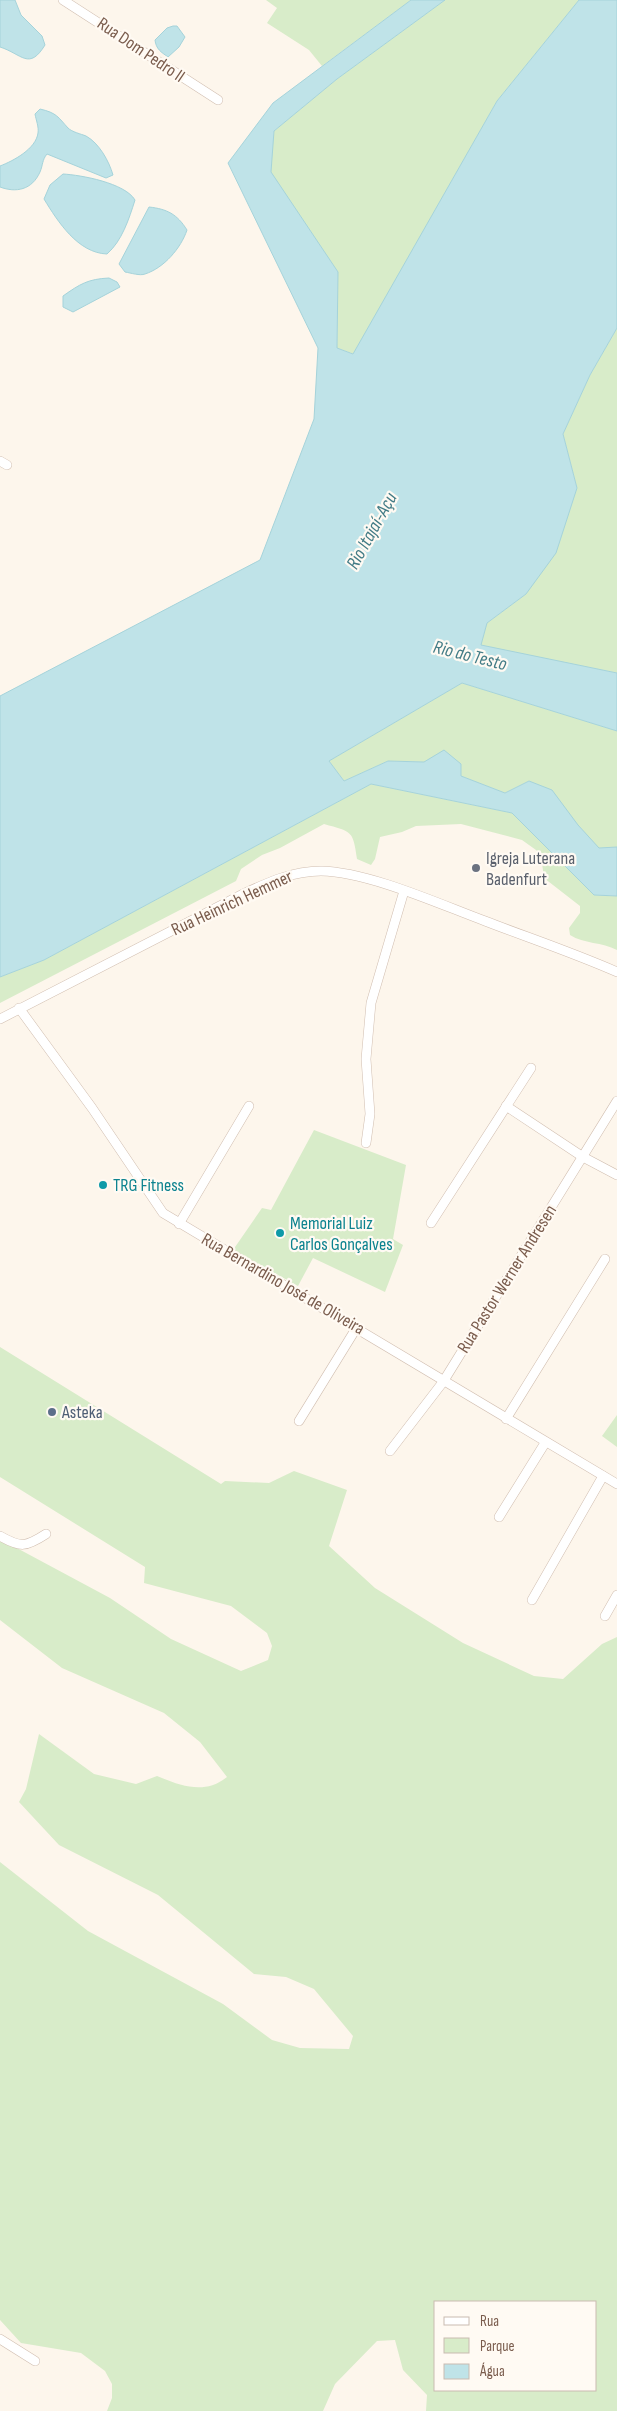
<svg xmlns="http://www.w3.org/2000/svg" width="617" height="2411" viewBox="0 0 617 2411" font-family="'Sofia Sans Condensed',sans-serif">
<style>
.green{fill:#d8ecc9;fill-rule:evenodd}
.water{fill:#bfe3e8;stroke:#a5d3da}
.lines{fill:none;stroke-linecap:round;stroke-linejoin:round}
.minor-casing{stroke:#d1beb0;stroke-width:10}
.minor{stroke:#fff;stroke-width:9}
.worship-dot{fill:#6b7280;stroke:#fffaf3;stroke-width:2}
.culture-dot{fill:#0f9aa8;stroke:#fffaf3;stroke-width:2}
.service-dot{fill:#5c6f8a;stroke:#fffaf3;stroke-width:2}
.labels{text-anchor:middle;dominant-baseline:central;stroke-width:4.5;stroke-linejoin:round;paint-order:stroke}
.street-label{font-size:18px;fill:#7a5c4d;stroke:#fffaf3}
.worship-label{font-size:18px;fill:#5b616d;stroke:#fffaf3;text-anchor:start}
.culture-label{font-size:18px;fill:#0d838f;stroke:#fffaf3;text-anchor:start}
.service-label{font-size:18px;fill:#4e5e75;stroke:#fffaf3;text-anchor:start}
.water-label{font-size:19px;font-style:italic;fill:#437c86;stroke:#fffaf3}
</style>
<rect width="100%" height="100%" fill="#fdf6ec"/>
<g class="green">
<polygon points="266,0 411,0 322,66 309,50 267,23 277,8"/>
<polygon points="445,0 579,0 497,101 354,354 337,348 338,272 270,172 274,131 337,79"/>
<polygon points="617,328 617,673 480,646 487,623 526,594 577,488 563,434 590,375"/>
<polygon points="462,683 617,731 617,847 599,849 578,825 529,781 505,793 424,762 388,761 344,781 329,761"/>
<path d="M371,784l141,29 82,82 23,1v54c-15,-8 -33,-6 -47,-15l-1,-7 11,-15v-7l-36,-28 -2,-15 -6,-13 -14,-10 -61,-16 -45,2 -14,6 -22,5 -5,22 -4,6 -14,-6c-4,-29 -5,-27 -33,-35l-44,24 -18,7 -21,14 -5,12 -236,122v-26l44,-17z"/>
<polygon points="314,1130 406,1165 393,1239 403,1245 385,1292 313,1258 298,1286 233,1250 262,1208 271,1210"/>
<path d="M0,1347l221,137 4,-3 44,2 25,-12 53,19 -18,56 46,42 88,55 71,33 29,3 39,-35 15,-7v774h-191l1,-16 -24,-25 -8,-30 -18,1 -42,43 -12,27h-216l5,-13v-14l-7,-13 -24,-18 -60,-10 -21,-23v-458l88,69 135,73 49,36 28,8 49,1 4,-13 -39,-47 -28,-12 -32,-3 -96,-79 -99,-50 -40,-43 7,-13 13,-55 55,40 42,10 21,-8c24,10 48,19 70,1l-27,-35 -36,-29 -102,-45 -62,-48v-81l110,59 61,41 70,32 27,-11 4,-14 -5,-13 -36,-27 -87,-23 1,-16 -145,-90zM436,2302h160v88h-160z"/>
<polygon points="617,1415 617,1447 602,1436"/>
</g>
<g class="water">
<path d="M0,0h15l6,15 21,21 3,9c-16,26 -23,9 -45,2z"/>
<polygon points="411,0 445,0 337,79 274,131 271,172 338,272 337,348 353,354 497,101 579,0 617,0 617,328 590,375 563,434 577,488 556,553 526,594 487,623 481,645 617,673 617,731 462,683 329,761 344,781 388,761 424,762 444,750 461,764 461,776 505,793 529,781 552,790 578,825 599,848 617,847 617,896 594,895 512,813 371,784 44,960 0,977 0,696 260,560 314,419 318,348 228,163 273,103"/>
<path d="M173,26h4l8,11 -6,10 -11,10c-7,-5 -12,-8 -13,-17l12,-12z"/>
<path d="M40,109c17,4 18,8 28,19 4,4 13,6 18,8 13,7 23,25 27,39l-7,3 -59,-24c-5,6 -4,11 -7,18 -8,18 -24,21 -40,15v-21c13,-5 36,-17 38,-33 1,-6 -2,-13 -3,-19z"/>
<path d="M63,174c18,1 62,9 72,26 -6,19 -13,41 -28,54 -29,-1 -49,-32 -63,-55l6,-14z"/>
<path d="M149,207c18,2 28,7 38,23 -6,18 -23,38 -42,44 -5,2 -14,-1 -20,-2l-6,-8z"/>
<path d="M109,278l8,4 3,5 -47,25 -10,-5v-11c17,-12 25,-17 46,-18z"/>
</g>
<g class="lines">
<defs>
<g id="minor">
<polyline points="63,0 218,100"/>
<polyline points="0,461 7,465"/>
<polyline points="19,1008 92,1108 163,1213 617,1484"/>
<path d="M0,1019l245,-126c24,-11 48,-22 76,-22 48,1 118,33 164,50 44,17 89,32 132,51"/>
<polyline points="506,1106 583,1157 617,1175"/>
<polyline points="366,1143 370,1114 366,1059 371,1003 404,891"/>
<polyline points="431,1223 531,1068"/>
<polyline points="179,1224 249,1106"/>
<polyline points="506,1419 605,1259"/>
<polyline points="299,1421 357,1327"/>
<polyline points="390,1451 443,1382 617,1101"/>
<polyline points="499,1517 545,1443"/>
<path d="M0,1536c21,12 26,11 46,-2"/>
<polyline points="532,1600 603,1476"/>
<polyline points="605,1616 617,1595"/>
<polyline points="0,2339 35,2361"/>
</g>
</defs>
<use href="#minor" class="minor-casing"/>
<use href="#minor" class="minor"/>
</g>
<circle class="worship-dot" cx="476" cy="868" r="5"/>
<g class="culture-dot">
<circle cx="103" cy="1185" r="5"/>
<circle cx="280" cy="1233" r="5"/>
</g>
<circle class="service-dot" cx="52" cy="1412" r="5"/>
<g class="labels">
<g class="street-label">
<text transform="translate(141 50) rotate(34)">Rua Dom Pedro II</text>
<text transform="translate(232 903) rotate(-25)">Rua Heinrich Hemmer</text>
<text transform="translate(507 1279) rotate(-58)">Rua Pastor Werner Andresen</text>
<text transform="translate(283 1284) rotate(30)">Rua Bernardino José de Oliveira</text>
</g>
<g class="worship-label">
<text x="486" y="858">Igreja Luterana<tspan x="486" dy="21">Badenfurt</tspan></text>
</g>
<g class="culture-label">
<text x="113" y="1185">TRG Fitness</text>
<text x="290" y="1223">Memorial Luiz<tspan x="290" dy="21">Carlos Gonçalves</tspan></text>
</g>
<g class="service-label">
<text x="62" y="1412">Asteka</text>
</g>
<g class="water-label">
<text transform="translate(372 531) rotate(-61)">Rio Itajaí-Açu</text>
<text transform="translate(470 656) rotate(14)">Rio do Testo</text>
</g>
</g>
<rect x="434" y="2301" width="162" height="90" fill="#fffaf3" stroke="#cabbb1"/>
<rect x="444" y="2317" width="25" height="8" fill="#ffffff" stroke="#cabbb1"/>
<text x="480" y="2326" font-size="15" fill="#7a5c4d">Rua</text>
<rect x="444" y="2338" width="25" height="15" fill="#d8ecc9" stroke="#cabbb1"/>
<text x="480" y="2351" font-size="15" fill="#7a5c4d">Parque</text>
<rect x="444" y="2364" width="25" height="15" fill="#bfe3e8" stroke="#cabbb1"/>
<text x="480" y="2376" font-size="15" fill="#7a5c4d">Água</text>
</svg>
